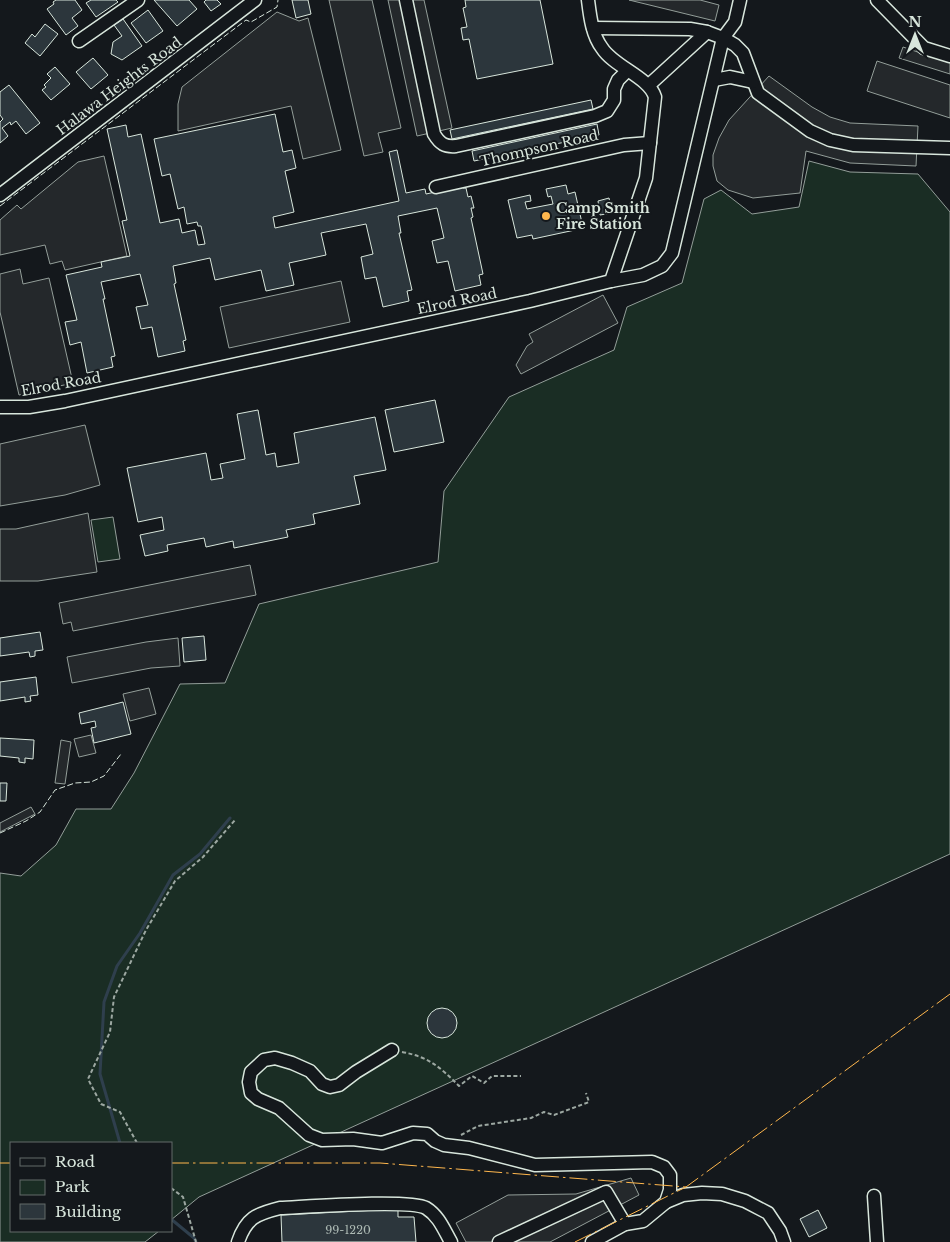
<svg xmlns="http://www.w3.org/2000/svg" width="950" height="1242" viewBox="0 0 950 1242" font-family="'Libre Baskerville',serif">
<style>
.green{fill:#1a2d24;stroke:#939e99}
.parking{fill:#24282b;stroke:#939e99}
.lines{fill:none;stroke-linecap:round;stroke-linejoin:round}
.stream{stroke:#2f3f4d;stroke-width:3}
.building{fill:#2c363c;stroke:#d8e6dc}
.minor-casing{stroke:#d8e6dc;stroke-width:15}
.path{stroke:#9da8a2;stroke-width:2;stroke-dasharray:4 2.5;stroke-linecap:butt}
.minor{stroke:#14181c;stroke-width:12}
.fence{stroke:#d8e6dc;stroke-width:1;stroke-dasharray:6 2.5;stroke-linecap:butt}
.power{stroke:#ffb74d;stroke-width:1;stroke-dasharray:18 4 2.5 4;stroke-linecap:butt}
.poi-dot{fill:#ffb74d;stroke:#14181c;stroke-width:2}
.labels{text-anchor:middle;dominant-baseline:central;stroke-width:4;stroke-linejoin:round;paint-order:stroke}
.number-label{font-size:11px;fill:#adbab4}
.street-label{font-size:14px;fill:#d8e6dc;stroke:#14181c}
.poi-label{font-size:14px;font-weight:bold;fill:#d8e6dc;stroke:#14181c;text-anchor:start}
</style>
<rect width="100%" height="100%" fill="#14181c"/>
<g class="green">
<polygon points="809,161 850,172 918,174 950,212 950,854 199,1197 171,1220 171,1143 11,1143 11,1231 159,1231 145,1242 0,1242 0,873 21,876 56,845 76,809 111,809 134,773 180,684 225,683 259,604 438,562 444,491 509,397 614,350 627,307 682,283 704,199 721,190 752,214 799,207"/>
<polygon points="113,517 120,559 98,562 91,520"/>
</g>
<g class="parking">
<polygon points="329,0 372,0 401,128 378,133 383,152 364,156"/>
<polygon points="388,0 424,0 452,128 417,136"/>
<polygon points="629,0 700,0 719,5 715,21"/>
<polygon points="277,12 299,21 308,18 341,150 303,159 291,106 178,131 178,104 182,87"/>
<polygon points="903,47 950,63 950,74 899,58"/>
<polygon points="877,61 950,85 950,118 867,91"/>
<polygon points="769,76 812,107 830,117 850,123 918,126 916,166 850,163 806,151 800,193 753,198 728,190 717,181 713,166 713,155 719,138 729,120"/>
<polygon points="104,156 127,256 65,270 62,261 50,264 45,245 0,255 0,220 17,205 21,209 78,162"/>
<polygon points="20,269 23,284 49,278 73,383 19,395 0,312 0,274"/>
<polygon points="341,281 350,322 229,348 220,307"/>
<polygon points="603,295 618,323 521,374 516,365 527,346 533,342 529,334"/>
<polygon points="85,425 100,485 65,495 0,506 0,444"/>
<polygon points="88,513 97,572 38,581 0,581 0,529 16,529"/>
<polygon points="250,565 256,595 73,631 71,622 63,624 59,603"/>
<polygon points="178,638 180,666 151,668 72,683 67,657 146,642"/>
<polygon points="149,688 156,714 130,721 123,694"/>
<polygon points="91,735 96,753 79,757 74,739"/>
<polygon points="61,740 71,742 65,784 55,783"/>
<polygon points="31,807 35,814 0,832 0,823"/>
<polygon points="631,1178 639,1195 550,1242 466,1242 456,1223 508,1195 576,1194"/>
</g>
<g class="lines">
<g class="stream">
<polyline points="120,1143 100,1074 104,1002 117,966 140,933 173,875 200,854 230,818"/>
<polyline points="171,1219 194,1238 196,1242"/>
</g>
</g>
<g class="building">
<polygon points="56,0 75,0 82,10 72,18 78,26 66,35 47,9 54,4 53,2"/>
<polygon points="91,0 116,0 118,2 96,17 86,3"/>
<polygon points="154,0 189,0 197,9 177,26"/>
<polygon points="206,0 217,0 221,4 211,11 204,2"/>
<polygon points="292,0 308,0 311,14 296,18"/>
<polygon points="465,0 540,0 553,64 477,79 469,39 463,40 461,28 467,27 463,8 466,7"/>
<polygon points="148,10 163,31 146,43 131,23"/>
<polygon points="123,19 142,46 122,60 111,54 113,42 122,36 114,25"/>
<polygon points="45,24 58,34 40,56 25,43 32,34 35,37"/>
<polygon points="93,58 108,75 91,89 76,72"/>
<polygon points="55,67 70,84 51,100 42,90 46,87 44,85 51,78 47,74"/>
<polygon points="9,85 40,123 26,134 16,121 11,125 10,122 2,128 8,136 0,143 0,122 3,119 0,115 0,92"/>
<polygon points="591,100 593,109 452,139 450,130"/>
<polygon points="275,114 283,152 292,150 296,168 285,171 294,212 273,217 275,228 399,201 389,152 397,150 406,193 425,189 426,194 463,186 463,188 466,188 468,197 471,196 474,208 471,208 473,217 471,218 483,274 479,275 481,285 455,291 448,261 437,263 432,241 444,238 437,208 398,216 401,233 399,233 412,290 407,291 409,301 383,307 376,277 365,279 361,257 373,254 366,224 321,233 326,255 289,263 294,285 266,291 261,270 215,280 210,258 173,266 176,283 174,284 186,340 183,341 185,351 158,357 152,327 141,329 136,307 148,305 140,274 101,282 105,299 103,299 115,356 111,357 113,367 87,373 81,342 70,345 65,322 77,320 66,275 102,267 101,262 130,256 122,221 127,220 107,129 126,125 128,137 141,134 160,223 179,219 182,233 195,230 198,245 205,244 201,226 198,226 197,222 187,224 184,207 178,209 170,174 162,176 154,139"/>
<polygon points="597,124 599,135 474,161 472,151"/>
<polygon points="566,185 568,194 575,192 582,223 574,225 575,230 533,239 532,235 517,238 508,200 530,195 531,201 525,202 527,209 553,204 551,196 548,197 546,189"/>
<polygon points="609,198 612,213 600,215 598,201"/>
<polygon points="435,400 444,442 394,452 385,410"/>
<polygon points="258,410 266,455 275,453 277,467 299,463 294,433 375,417 386,470 354,476 360,504 313,514 315,524 286,530 288,537 234,548 233,541 206,547 204,538 167,545 168,551 145,556 140,535 164,530 162,517 138,522 127,468 206,453 211,480 223,478 220,464 245,459 237,414"/>
<polygon points="40,632 43,650 35,651 35,656 30,657 29,652 0,656 0,638"/>
<polygon points="204,636 206,660 184,662 182,638"/>
<polygon points="36,677 38,695 30,696 31,701 25,702 25,697 0,701 0,682"/>
<polygon points="123,702 131,734 94,743 91,728 96,727 95,721 81,724 79,713"/>
<polygon points="0,738 34,740 33,759 25,758 25,763 19,762 19,758 0,756"/>
<polygon points="0,783 7,783 6,801 0,801"/>
<circle cx="442" cy="1023" r="15"/>
<polygon points="398,1209 398,1217 414,1217 416,1242 282,1242 281,1215"/>
<polygon points="818,1210 827,1228 809,1237 800,1219"/>
</g>
<g class="lines">
<defs>
<g id="minor">
<path d="M406,0l28,134c6,10 11,13 22,12l139,-30 12,-5 7,-11v-11l4,-9 9,-9"/>
<polyline points="877,0 924,48 950,56"/>
<polyline points="593,28 690,29 707,32 723,38 735,45 743,53 758,93 810,131 830,140 853,145 950,148"/>
<polyline points="79,41 138,0"/>
<polyline points="714,80 730,77 753,82"/>
<polyline points="649,85 707,32"/>
<polyline points="436,187 624,145 650,143"/>
<polyline points="0,195 255,0"/>
<polyline points="611,281 643,275 662,266 672,253 723,38 735,22 740,0"/>
<path d="M0,407h29l36,-6 465,-100 81,-20 35,-103 9,-81c-6,-20 -41,-30 -53,-49 -10,-13 -12,-32 -14,-48"/>
<polyline points="392,1050 356,1072 339,1085 330,1087 322,1084 310,1071 292,1063 275,1058 264,1060 251,1072 249,1082 251,1093 258,1099 279,1108 309,1135 322,1140 353,1139 382,1143 413,1133 427,1134 435,1141 444,1145 469,1148 535,1165 652,1162 664,1167 670,1175 670,1190 666,1202 643,1221 625,1224 592,1242"/>
<polyline points="874,1196 877,1242"/>
<polyline points="666,1202 683,1195 702,1193 722,1194 745,1201 768,1213 780,1231 784,1242"/>
<path d="M238,1242c8,-24 18,-28 42,-34 25,-1 129,-9 146,0 13,8 18,22 25,34"/>
<polyline points="499,1242 606,1192 625,1224"/>
</g>
</defs>
<use href="#minor" class="minor-casing"/>
<g class="path">
<path d="M402,1052c27,5 38,15 57,34l13,-10 12,7 8,-7h29"/>
<polyline points="461,1135 478,1126 531,1118 544,1112 554,1115 589,1102 586,1093"/>
<polyline points="137,1143 120,1112 101,1104 88,1079 110,1032 114,997 146,930 175,881 203,857 235,820"/>
<polyline points="171,1188 183,1197 196,1242"/>
</g>
<use href="#minor" class="minor"/>
<g class="fence">
<polyline points="0,206 246,20 251,22 277,7 278,0"/>
<polyline points="0,833 26,821 40,812 55,790 75,783 91,782 104,776 121,754"/>
</g>
<g class="power">
<polyline points="0,1163 11,1163"/>
<polyline points="171,1163 380,1163 686,1187 950,994"/>
<polyline points="575,1242 686,1187"/>
</g>
</g>
<circle class="poi-dot" cx="546" cy="216" r="5"/>
<g class="labels">
<g class="number-label">
<text x="348" y="1230">99-1220</text>
</g>
<g class="street-label">
<text transform="translate(119 86) rotate(-37)">Halawa Heights Road</text>
<text transform="translate(539 148) rotate(-13)">Thompson Road</text>
<text transform="translate(457 301) rotate(-12)">Elrod Road</text>
<text transform="translate(61 384) rotate(-10)">Elrod Road</text>
</g>
<g class="poi-label">
<text x="556" y="208">Camp Smith<tspan x="556" dy="16">Fire Station</tspan></text>
</g>
</g>
<rect x="10" y="1142" width="162" height="90" fill="#14181c" stroke="#626a69"/>
<rect x="20" y="1158" width="25" height="8" fill="#14181c" stroke="#626a69"/>
<text x="55" y="1167" font-size="15" fill="#d8e6dc">Road</text>
<rect x="20" y="1180" width="25" height="15" fill="#1a2d24" stroke="#626a69"/>
<text x="55" y="1192" font-size="15" fill="#d8e6dc">Park</text>
<rect x="20" y="1204" width="25" height="15" fill="#2c363c" stroke="#626a69"/>
<text x="55" y="1217" font-size="15" fill="#d8e6dc">Building</text>
<g transform="translate(915 35)" stroke="#14181c" stroke-width="4" paint-order="stroke">
<path d="M0-4L9 19L0 12L-9 19Z" fill="#d8e6dc"/>
<text y="-8" font-size="14" font-weight="bold" text-anchor="middle" fill="#d8e6dc">N</text>
</g>
</svg>
